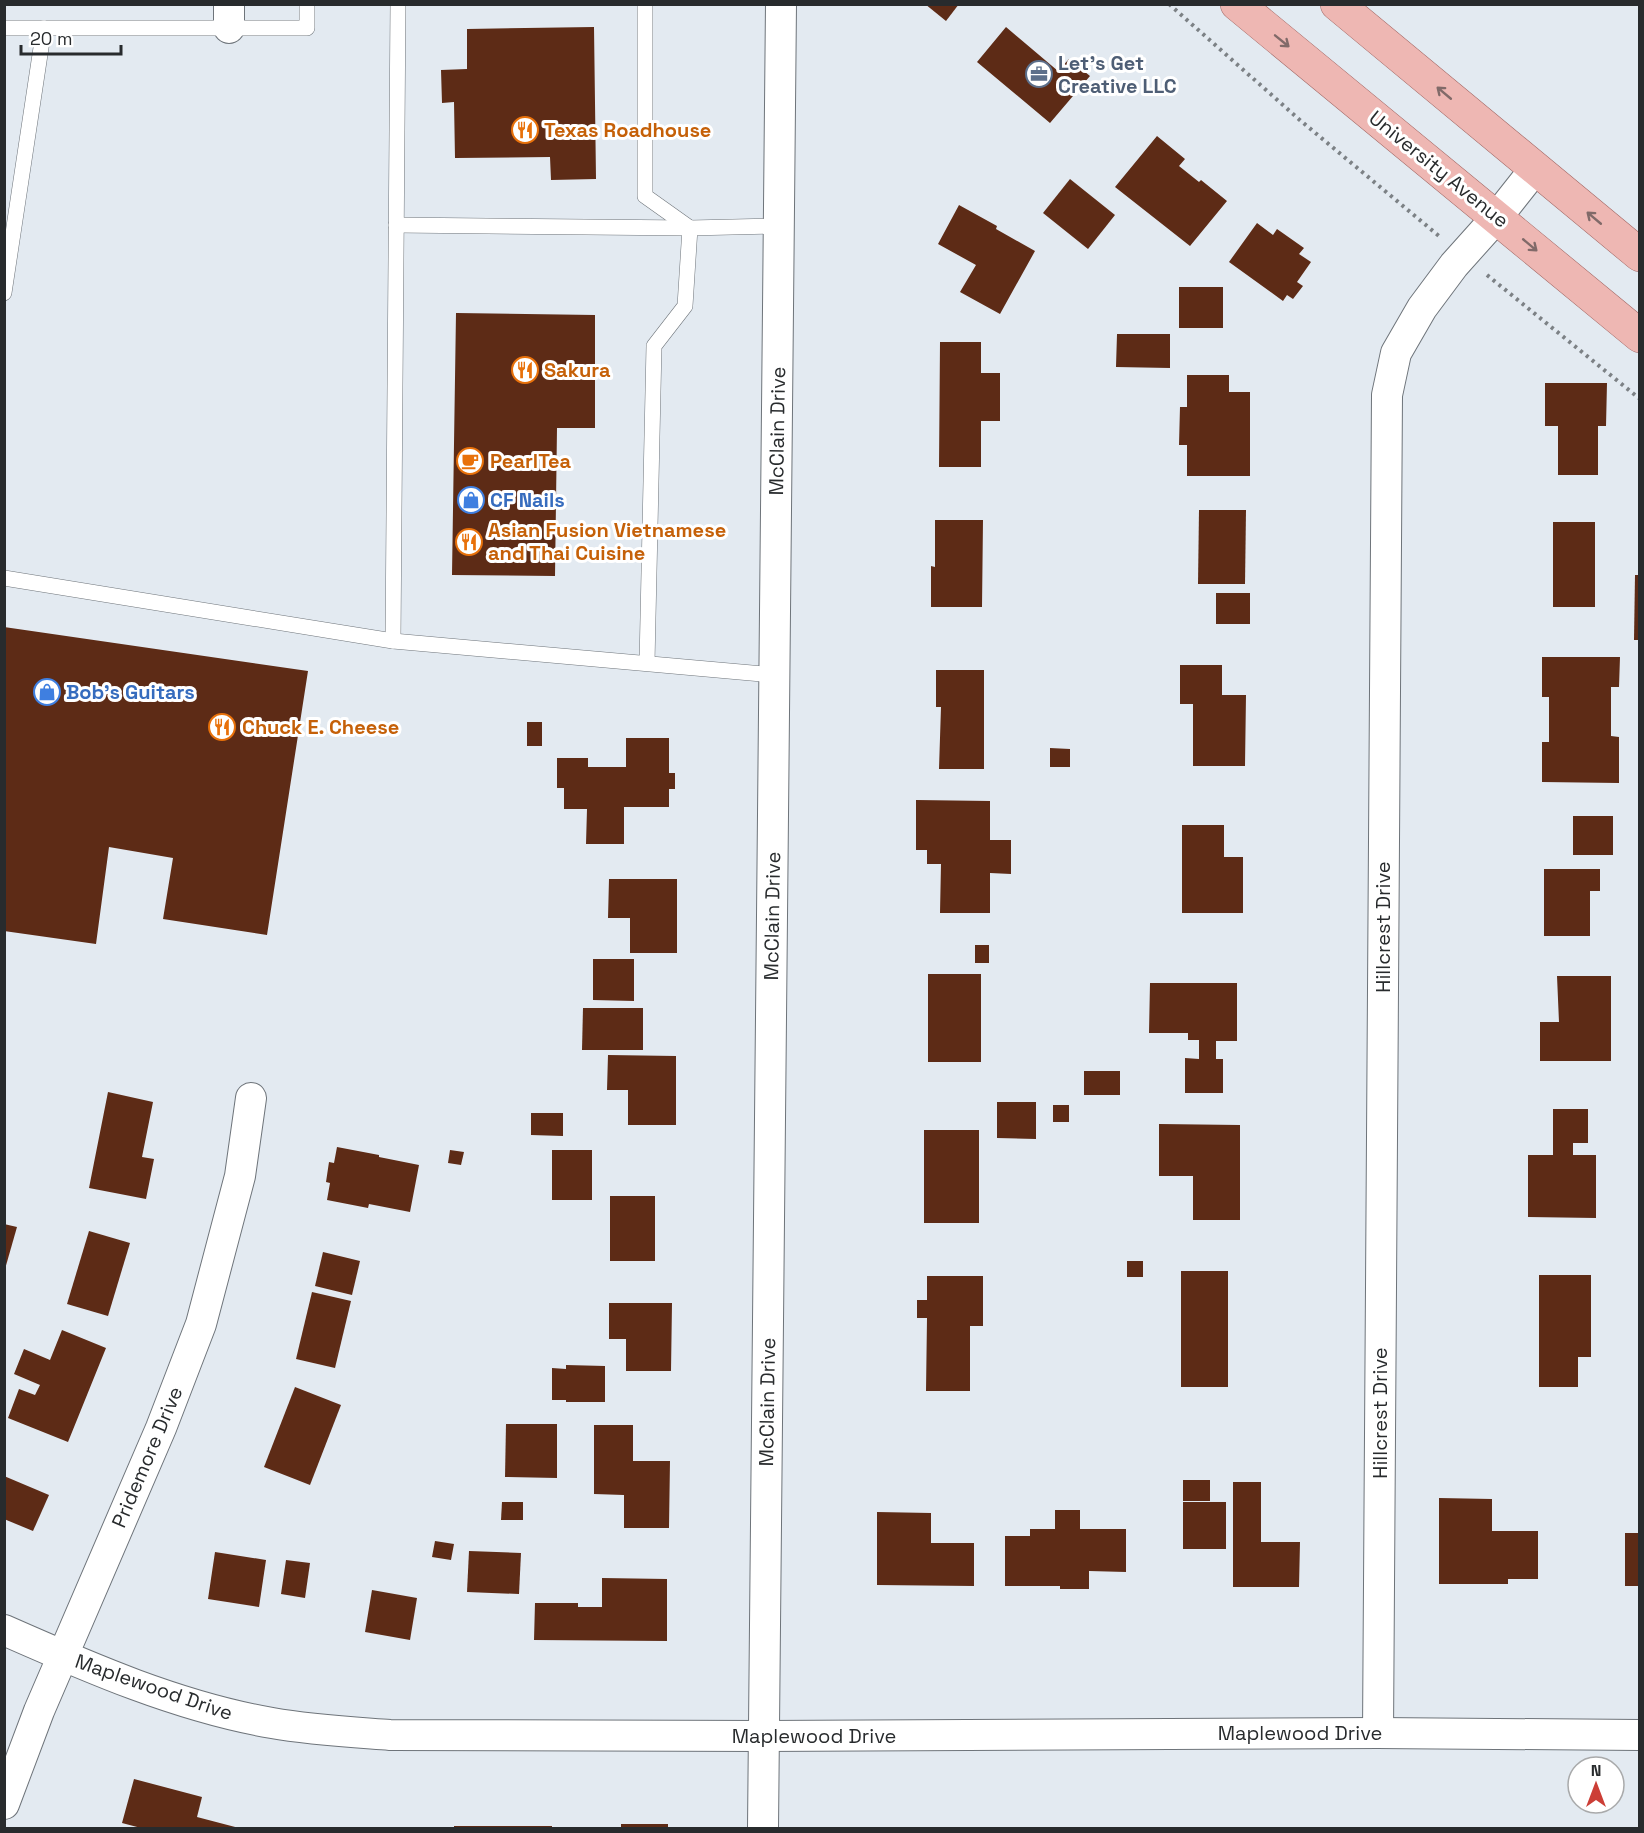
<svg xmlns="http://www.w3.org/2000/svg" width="1644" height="1833" viewBox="0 0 1644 1833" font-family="'Space Grotesk',sans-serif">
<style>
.building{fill:#5d2b16}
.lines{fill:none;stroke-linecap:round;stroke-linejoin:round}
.lane-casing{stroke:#6e747a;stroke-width:16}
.street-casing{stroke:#6e747a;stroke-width:32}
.primary-casing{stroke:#a16764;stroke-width:34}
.path{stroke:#7c8185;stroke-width:4;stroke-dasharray:3 4.5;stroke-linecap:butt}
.lane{stroke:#fff;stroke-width:15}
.street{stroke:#fff;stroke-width:30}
.primary{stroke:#eeb7b3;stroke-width:33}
.oneway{stroke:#816a69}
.labels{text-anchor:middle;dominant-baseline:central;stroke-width:6;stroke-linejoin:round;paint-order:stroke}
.service-label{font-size:20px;font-weight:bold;fill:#4e5e75;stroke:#fff;text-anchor:start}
.food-label{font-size:20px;font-weight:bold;fill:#c56008;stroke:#fff;text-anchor:start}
.street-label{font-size:20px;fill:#282b2d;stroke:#fff}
.shop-label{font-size:20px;font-weight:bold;fill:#366cbe;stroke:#fff;text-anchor:start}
</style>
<rect width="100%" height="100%" fill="#e3eaf1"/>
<g class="building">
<polygon points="925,4 959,4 946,21"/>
<polygon points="594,27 596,179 551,180 550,157 455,158 454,102 442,103 441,70 467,69 467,29"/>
<polygon points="1006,27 1058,71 1069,59 1090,76 1050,123 977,62"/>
<polygon points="1157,136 1185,159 1179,166 1199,182 1201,180 1227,201 1190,246 1115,187"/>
<polygon points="1070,179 1115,215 1088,249 1043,213"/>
<polygon points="959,205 997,226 996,229 1035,251 1000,314 960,292 976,265 938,244"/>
<polygon points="1257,223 1273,235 1277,229 1304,248 1299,254 1311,262 1297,282 1303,286 1293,299 1287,295 1283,301 1229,262"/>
<rect x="1179" y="287" width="44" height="41"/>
<polygon points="456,313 595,315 595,428 557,428 555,576 452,575"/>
<polygon points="1117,334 1170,334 1170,368 1116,367"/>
<polygon points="940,342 981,342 981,373 1000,373 1000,421 981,421 981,467 939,467"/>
<polygon points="1187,375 1229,375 1229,392 1250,392 1250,476 1187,476 1187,445 1179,445 1180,407 1187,407"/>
<polygon points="1545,383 1607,383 1606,426 1598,426 1598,475 1558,475 1558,426 1545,426"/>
<polygon points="1199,510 1246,510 1245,584 1198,584"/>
<polygon points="935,520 983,520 982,607 931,607 931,566 935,567"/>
<rect x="1553" y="522" width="42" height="85"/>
<polygon points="1635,575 1640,575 1640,640 1634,640"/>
<rect x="1216" y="593" width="34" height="31"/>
<polygon points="4,627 308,671 267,935 163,919 173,858 109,847 96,944 4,931"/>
<polygon points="1542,657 1620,657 1619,687 1611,687 1611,736 1619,737 1619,783 1542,782 1542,742 1549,742 1549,697 1542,697"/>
<polygon points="1180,665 1222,665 1222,695 1246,695 1245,766 1193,766 1193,704 1180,704"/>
<polygon points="936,670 984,670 984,769 939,769 941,707 936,707"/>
<rect x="527" y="722" width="15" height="24"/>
<polygon points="626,738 669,738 669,773 675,773 675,789 669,789 669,807 624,807 624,844 586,844 587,809 564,809 564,788 557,788 557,758 588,758 588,767 626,767"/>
<polygon points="1050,748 1070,749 1070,767 1050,767"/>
<polygon points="916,800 990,801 990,840 1011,840 1011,874 990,873 990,913 940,913 941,864 927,864 927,850 916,850"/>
<rect x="1573" y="816" width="40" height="39"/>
<polygon points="1182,825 1224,825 1224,857 1243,857 1243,913 1182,913"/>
<polygon points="1544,869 1600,869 1600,891 1590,891 1590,936 1544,936"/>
<polygon points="609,879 677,879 677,953 630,953 630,918 608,918"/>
<rect x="975" y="945" width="14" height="18"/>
<polygon points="593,959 634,959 634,1001 593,1000"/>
<rect x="928" y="974" width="53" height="88"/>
<polygon points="1557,976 1611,976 1611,1061 1540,1061 1540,1022 1559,1022"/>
<polygon points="1150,983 1237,983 1237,1041 1216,1041 1216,1059 1223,1059 1223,1093 1185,1093 1185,1058 1199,1059 1199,1040 1188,1040 1188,1033 1149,1033"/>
<polygon points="583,1008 643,1008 643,1050 582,1050"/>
<polygon points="608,1055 676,1056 676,1125 628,1125 628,1090 607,1090"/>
<rect x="1084" y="1071" width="36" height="24"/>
<polygon points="108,1092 153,1102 142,1157 154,1159 146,1199 89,1188"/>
<polygon points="997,1102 1036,1102 1036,1139 997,1138"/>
<rect x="1053" y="1105" width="16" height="17"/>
<polygon points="1553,1109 1588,1109 1588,1143 1573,1143 1573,1155 1596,1155 1596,1218 1528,1217 1528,1155 1553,1155"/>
<polygon points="531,1113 563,1113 563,1136 531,1135"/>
<polygon points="1159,1124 1240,1125 1240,1220 1193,1220 1193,1176 1159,1176"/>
<rect x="924" y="1130" width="55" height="93"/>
<polygon points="337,1147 379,1155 379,1157 419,1165 410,1212 369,1204 368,1208 327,1200 330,1183 326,1182 329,1162 334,1163"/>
<polygon points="450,1150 464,1152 461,1165 448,1163"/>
<rect x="552" y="1150" width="40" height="50"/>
<rect x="610" y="1196" width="45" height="65"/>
<polygon points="4,1224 17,1227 5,1269 4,1269"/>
<polygon points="89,1231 130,1243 108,1316 67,1304"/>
<polygon points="323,1252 360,1261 352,1295 315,1286"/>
<rect x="1127" y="1261" width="16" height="16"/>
<rect x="1181" y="1271" width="47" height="116"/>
<polygon points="1539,1275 1591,1275 1591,1357 1578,1357 1578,1387 1539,1387"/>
<polygon points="927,1276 983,1276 983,1326 970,1326 970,1391 926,1391 927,1318 917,1318 917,1300 927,1300"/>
<polygon points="312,1292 351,1301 335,1368 296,1359"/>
<polygon points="609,1303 672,1303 671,1371 626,1371 626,1339 609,1339"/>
<polygon points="62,1330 106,1348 68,1442 8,1418 19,1389 35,1395 40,1385 14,1374 24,1349 50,1360"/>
<polygon points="566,1365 605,1366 605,1402 566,1402 566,1400 552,1400 552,1368 566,1369"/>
<polygon points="295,1387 341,1405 310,1485 264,1467"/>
<polygon points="506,1424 557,1424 557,1478 505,1477"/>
<polygon points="594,1425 633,1425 633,1461 670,1461 669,1528 624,1528 624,1495 594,1494"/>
<polygon points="4,1476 49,1495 33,1531 4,1519"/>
<rect x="1183" y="1480" width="27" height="21"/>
<polygon points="1233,1482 1261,1482 1261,1542 1300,1542 1299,1587 1233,1587"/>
<polygon points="1439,1498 1492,1499 1492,1531 1538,1531 1538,1579 1508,1579 1508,1584 1439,1584"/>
<polygon points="502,1502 523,1502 523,1520 501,1520"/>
<rect x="1183" y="1502" width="43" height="47"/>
<polygon points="1055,1510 1080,1510 1080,1529 1126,1529 1126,1572 1089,1571 1089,1589 1060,1589 1060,1586 1005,1586 1005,1536 1030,1536 1030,1529 1055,1529"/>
<polygon points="877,1512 931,1513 931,1543 974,1543 974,1586 877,1585"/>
<rect x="1625" y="1533" width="15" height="53"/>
<polygon points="435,1541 454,1544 451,1560 432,1557"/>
<polygon points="469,1551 521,1553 519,1594 467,1592"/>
<polygon points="215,1552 266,1560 259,1607 208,1599"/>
<polygon points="286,1560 310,1563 305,1598 281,1594"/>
<polygon points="602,1578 667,1579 667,1641 534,1640 535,1603 578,1603 578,1607 602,1607"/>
<polygon points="372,1590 417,1598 410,1640 365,1632"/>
<polygon points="134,1779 202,1797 197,1817 239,1828 141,1828 122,1823"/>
<rect x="621" y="1824" width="47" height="4"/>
<rect x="454" y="1826" width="98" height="2"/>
</g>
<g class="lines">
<defs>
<g id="lane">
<polyline points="645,4 645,196 690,228 685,306 654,346 647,663"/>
<polyline points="4,28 307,28 307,4"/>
<polyline points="396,225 690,228 779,226"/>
<polyline points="4,293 44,28"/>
<polyline points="4,578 393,641 774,675"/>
<polyline points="393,641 398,4"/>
</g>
<g id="street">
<polyline points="229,28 229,4"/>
<path d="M4,1630c86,38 175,77 268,93 39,7 78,9 118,12l374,1 614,-3 262,2"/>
<polyline points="1378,1733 1387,395 1396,353 1422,308 1454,265 1497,217 1535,169"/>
<polyline points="4,1804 39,1711 161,1428 201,1324 240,1176 251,1098"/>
<polyline points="763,1828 781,4"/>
</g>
<g id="primary">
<polyline points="1237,4 1640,336"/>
<polyline points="1337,4 1640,255"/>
</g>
</defs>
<use href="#lane" class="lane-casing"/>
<use href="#street" class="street-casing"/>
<use href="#primary" class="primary-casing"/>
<g class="path">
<polyline points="1169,4 1301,121 1439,236"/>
<polyline points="1487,275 1640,399"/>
</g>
<use href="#lane" class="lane"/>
<use href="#street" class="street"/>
<use href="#primary" class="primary"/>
</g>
<defs><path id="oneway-shaft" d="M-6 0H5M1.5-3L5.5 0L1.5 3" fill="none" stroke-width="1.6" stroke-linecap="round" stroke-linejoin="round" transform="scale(1.5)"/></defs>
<g class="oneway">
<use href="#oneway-shaft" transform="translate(1282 41) rotate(39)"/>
<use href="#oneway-shaft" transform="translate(1444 93) rotate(-140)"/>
<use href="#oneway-shaft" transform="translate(1594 218) rotate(-140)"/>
<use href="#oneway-shaft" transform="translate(1530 245) rotate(40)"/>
</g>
<defs>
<symbol id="office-ring" viewBox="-11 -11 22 22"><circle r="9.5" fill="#fff" stroke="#5c6f8a" stroke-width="1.5"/><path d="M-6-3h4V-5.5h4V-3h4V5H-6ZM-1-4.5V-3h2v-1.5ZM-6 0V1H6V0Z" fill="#5c6f8a"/></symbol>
<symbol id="restaurant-ring" viewBox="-11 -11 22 22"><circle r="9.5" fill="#fff" stroke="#e8710a" stroke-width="1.5"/><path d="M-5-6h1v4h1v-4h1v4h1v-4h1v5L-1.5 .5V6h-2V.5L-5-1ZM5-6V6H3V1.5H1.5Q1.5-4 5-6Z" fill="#e8710a"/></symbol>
<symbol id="cafe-ring" viewBox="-11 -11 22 22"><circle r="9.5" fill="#fff" stroke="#e8710a" stroke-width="1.5"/><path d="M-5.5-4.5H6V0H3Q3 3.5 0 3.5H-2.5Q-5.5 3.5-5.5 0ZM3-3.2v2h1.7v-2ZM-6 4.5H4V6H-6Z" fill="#e8710a"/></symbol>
<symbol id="shop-ring" viewBox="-11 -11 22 22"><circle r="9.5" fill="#fff" stroke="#3f7fe0" stroke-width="1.5"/><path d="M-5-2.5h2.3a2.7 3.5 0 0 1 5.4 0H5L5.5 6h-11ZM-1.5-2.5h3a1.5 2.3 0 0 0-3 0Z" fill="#3f7fe0"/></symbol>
</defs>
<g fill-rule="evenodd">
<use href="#office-ring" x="1024" y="59" width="30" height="30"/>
<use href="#restaurant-ring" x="510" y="115" width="30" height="30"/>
<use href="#restaurant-ring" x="510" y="355" width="30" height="30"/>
<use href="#cafe-ring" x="455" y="446" width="30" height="30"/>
<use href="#shop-ring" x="456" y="485" width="30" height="30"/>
<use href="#restaurant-ring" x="454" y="527" width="30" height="30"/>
<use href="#shop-ring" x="32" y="677" width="30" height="30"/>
<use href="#restaurant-ring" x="207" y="712" width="30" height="30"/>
</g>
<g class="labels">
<g class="service-label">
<text x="1058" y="63">Let's Get<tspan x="1058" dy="23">Creative LLC</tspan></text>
</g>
<g class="food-label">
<text x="544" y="130">Texas Roadhouse</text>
<text x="544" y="370">Sakura</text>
<text x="490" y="461">PearlTea</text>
<text x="488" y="530">Asian Fusion Vietnamese<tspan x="488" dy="23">and Thai Cuisine</tspan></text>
<text x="242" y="727">Chuck E. Cheese</text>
</g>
<g class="street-label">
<text transform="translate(1439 169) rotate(39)">University Avenue</text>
<text transform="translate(777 431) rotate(-89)">McClain Drive</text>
<text transform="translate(772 916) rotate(-89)">McClain Drive</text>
<text transform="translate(1383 927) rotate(-90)">Hillcrest Drive</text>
<text transform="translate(767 1402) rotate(-89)">McClain Drive</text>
<text transform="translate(1380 1413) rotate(-90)">Hillcrest Drive</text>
<text transform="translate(147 1457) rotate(-67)">Pridemore Drive</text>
<text transform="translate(154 1687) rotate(19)">Maplewood Drive</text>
<text x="1300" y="1733">Maplewood Drive</text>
<text x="814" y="1736">Maplewood Drive</text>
</g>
<g class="shop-label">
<text x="490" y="500">CF Nails</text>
<text x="66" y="692">Bob's Guitars</text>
</g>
</g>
<rect width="1644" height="1833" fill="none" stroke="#282b2d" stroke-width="12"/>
<g transform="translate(1596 1785)"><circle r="28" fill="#ffffff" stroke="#a9aaab" stroke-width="1.5"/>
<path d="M0-4.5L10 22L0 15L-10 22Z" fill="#cc3e36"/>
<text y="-9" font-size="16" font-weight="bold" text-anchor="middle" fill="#282b2d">N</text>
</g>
<path d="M21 45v9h100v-9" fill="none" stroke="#282b2d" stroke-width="3"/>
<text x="30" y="45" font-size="18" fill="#282b2d" stroke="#ffffff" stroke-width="4.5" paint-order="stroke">20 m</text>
</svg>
